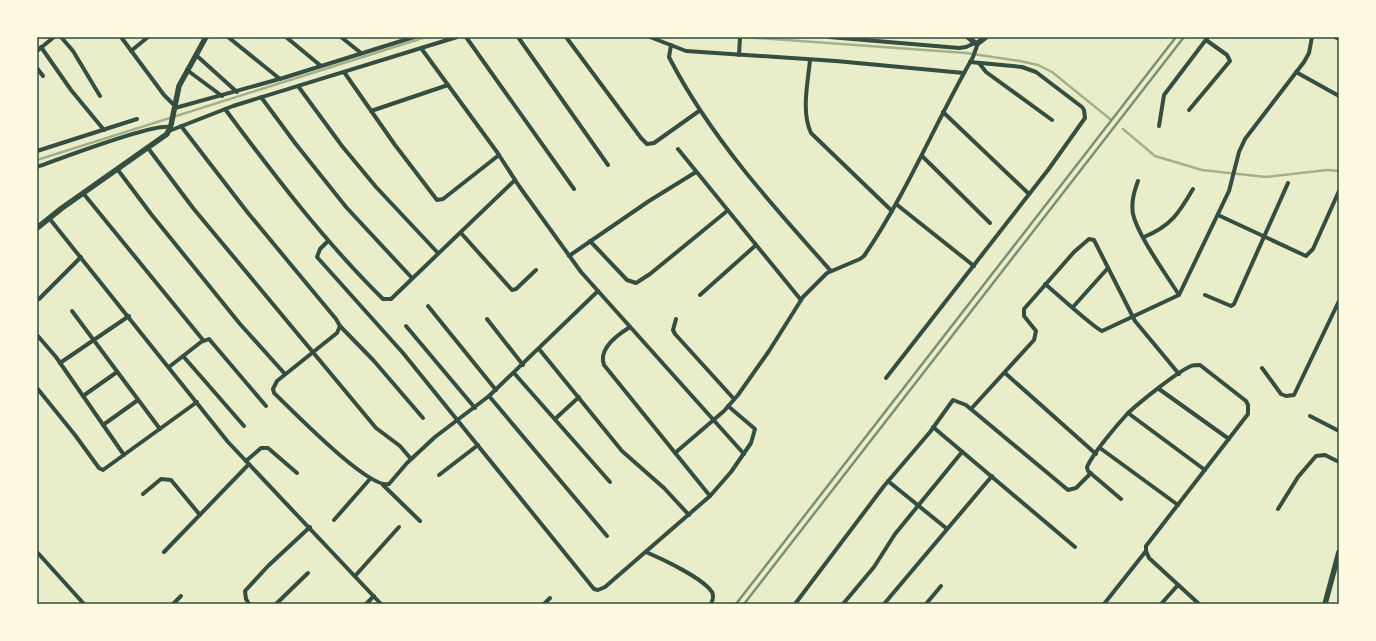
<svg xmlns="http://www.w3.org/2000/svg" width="1376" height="641" viewBox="0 0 1376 641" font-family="'Titillium Web',sans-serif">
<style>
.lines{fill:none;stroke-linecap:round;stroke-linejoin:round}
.stream{stroke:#a3b18a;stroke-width:2.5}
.minor{stroke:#344e41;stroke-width:4}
.tertiary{stroke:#344e41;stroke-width:5.5}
.rail{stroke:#7c8e77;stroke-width:2.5}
.neatline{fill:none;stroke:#344e41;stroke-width:1.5}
</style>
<rect width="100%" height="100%" fill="#e9edc9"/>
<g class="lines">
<g class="stream">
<polyline points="745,37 966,53 1020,61 1038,65 1052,72 1110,119"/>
<polyline points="1123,129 1155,156 1202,170 1266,177 1327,170 1339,171"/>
<polyline points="37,160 426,37"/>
</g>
<g class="minor">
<polyline points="61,37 73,51 100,96"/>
<polyline points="121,37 164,95 175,106"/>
<polyline points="228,37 280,79"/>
<polyline points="286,37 321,66"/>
<polyline points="341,37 361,53"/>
<polyline points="466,37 574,189"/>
<polyline points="518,37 608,165"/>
<polyline points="566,37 641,138 647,144 654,143 699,111"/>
<polyline points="650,37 686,51 836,61 964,73"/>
<polyline points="829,37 959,48 966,47 975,43"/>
<polyline points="1335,37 1339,39"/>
<path d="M671,45l-2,12 2,4c41,78 101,144 160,210"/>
<polyline points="41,47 71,90 104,130"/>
<polyline points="421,48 497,152 519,186 581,272 744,454"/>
<polyline points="37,51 54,37"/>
<polyline points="131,51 148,37"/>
<polyline points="196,55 237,92"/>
<polyline points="739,55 740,37"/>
<path d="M810,60c-2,22 -9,52 1,73l81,78"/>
<polyline points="979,63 986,72 1052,120"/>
<polyline points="37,68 43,76"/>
<polyline points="187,70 222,96"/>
<polyline points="344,72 395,145 437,200 443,199 499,155"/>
<polyline points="1296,72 1339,96"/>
<polyline points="298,86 342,146 376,187 438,253"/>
<polyline points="261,97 295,143 346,207 412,278"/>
<polyline points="175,108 283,78 414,37"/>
<path d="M225,109c49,66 99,132 158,190h8l124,-119"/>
<polyline points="1189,110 1230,61 1227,55 1206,40"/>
<polyline points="371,111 448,85"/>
<polyline points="943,112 1029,194"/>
<path d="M181,126l67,87 88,106 4,7 -3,7 -60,48 -4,8 1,4c18,17 95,97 115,91l18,-21 28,-26 54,-41 109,-105"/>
<polyline points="1159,126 1164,95 1208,37"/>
<polyline points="169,131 233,106 457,37"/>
<polyline points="148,148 193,208 376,428 400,446 411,459"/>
<polyline points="678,149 801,300"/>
<polyline points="37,151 137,119"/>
<polyline points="922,156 990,223"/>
<path d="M37,167c22,-8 116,-44 133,-40"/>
<polyline points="118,170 151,214 240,324 285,374"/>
<path d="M1138,181c-4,11 -7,21 -5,33 5,22 33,60 46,81"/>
<polyline points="83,193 203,340"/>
<polyline points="896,204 974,266"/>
<polyline points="1218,215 1306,256 1313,249 1339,191"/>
<polyline points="49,218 228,442 381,604"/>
<polyline points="461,233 512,290 516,289 536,270"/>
<path d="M1144,237c27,-11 35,-24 49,-48"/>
<polyline points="328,241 320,249 317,257 403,353 594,589 598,590 605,587 710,496 731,472 751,443 755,429 728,406"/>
<polyline points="590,241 627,280 636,283 650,274 727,211"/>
<polyline points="569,256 649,201 696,172"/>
<path d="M1045,284c10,8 50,45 57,47l77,-36 50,-104 10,-39 6,-13 59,-77 5,-9 3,-16"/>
<polyline points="700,295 756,245"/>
<polyline points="1205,295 1231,306 1234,304 1288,183"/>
<polyline points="39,299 81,257"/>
<polyline points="428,306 496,390"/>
<polyline points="1073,307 1108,268"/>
<polyline points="72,311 160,429"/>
<polyline points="487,319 523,365"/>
<polyline points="676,319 673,330 675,334 734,399"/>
<polyline points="340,326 374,361 423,418"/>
<polyline points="406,326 475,408"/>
<path d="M630,327c-13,8 -32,22 -26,38l106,131"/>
<polyline points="37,335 56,357 124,455"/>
<polyline points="539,349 622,451 664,488 689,515"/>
<polyline points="183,356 244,426"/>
<polyline points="60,363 129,316"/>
<polyline points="169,367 201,342 209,339 266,406"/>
<polyline points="1262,368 1281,394 1286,396 1294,395 1339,301"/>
<polyline points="514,373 610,482"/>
<polyline points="1005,373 1096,454"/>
<polyline points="886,378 1048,170 1085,118 1084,110 1082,107 1036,72 1022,67 970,62"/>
<polyline points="37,388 75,435 99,468 103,470 197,402"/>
<polyline points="1159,389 1229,439"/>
<polyline points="83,396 117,372"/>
<polyline points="489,396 607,536"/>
<polyline points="971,409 1034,340 1036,331 1024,316 1024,309 1074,252 1089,239 1094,240 1135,321 1179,374"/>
<polyline points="1128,413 1205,470"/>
<polyline points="1310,416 1339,431"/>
<polyline points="555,419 579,397"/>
<polyline points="103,425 138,400"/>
<polyline points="933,427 1075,547"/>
<polyline points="1100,448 1178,505"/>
<path d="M675,453l49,-42 14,-16 31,-44 34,-54 24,-24 33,-14 4,-3c43,-63 71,-133 109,-199l5,-14"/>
<polyline points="246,461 261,448 268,448 297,473"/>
<polyline points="439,475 478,445"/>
<polyline points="888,481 946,528"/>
<polyline points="383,485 420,521"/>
<polyline points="143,494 161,479 171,480 200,515"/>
<path d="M1121,499l-33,-28 -1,-4c6,-14 30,-42 41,-54 12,-11 49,-41 63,-47 2,-1 6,-1 9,-1l46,36 2,4v9l-102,132v5l3,7 50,46"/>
<polyline points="1278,509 1298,477 1316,456 1325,455 1339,462"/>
<polyline points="334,520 370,479"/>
<polyline points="37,552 84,604"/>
<polyline points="164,552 249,464"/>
<path d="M646,552c16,7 57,26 66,40 2,4 1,8 -1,12"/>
<polyline points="355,576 399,527"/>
<polyline points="173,604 181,596"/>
<polyline points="249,604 246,599 245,591 268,566 310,527"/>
<polyline points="276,604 308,573"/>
<polyline points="366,604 374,596"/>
<polyline points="544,604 550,598"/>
<polyline points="795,604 884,486 930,432 953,400 966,405 1068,490 1076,488 1091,473"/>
<polyline points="843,604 874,567 895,534 962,452"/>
<polyline points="884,604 992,476"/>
<polyline points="926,604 941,586"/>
<polyline points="1104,604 1146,551"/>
<polyline points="1161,604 1178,585"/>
</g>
<g class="tertiary">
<polyline points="968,37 975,43 978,43 986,37"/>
<polyline points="37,228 62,208 167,134 171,125 179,86 206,37"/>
<polyline points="1325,604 1339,552"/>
</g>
<g class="rail">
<polyline points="736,604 1176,37"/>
<polyline points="744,604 1184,37"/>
</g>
</g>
<rect width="1376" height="641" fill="none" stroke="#fefae0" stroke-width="76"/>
<rect x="38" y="38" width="1300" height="565" class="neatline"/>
</svg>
